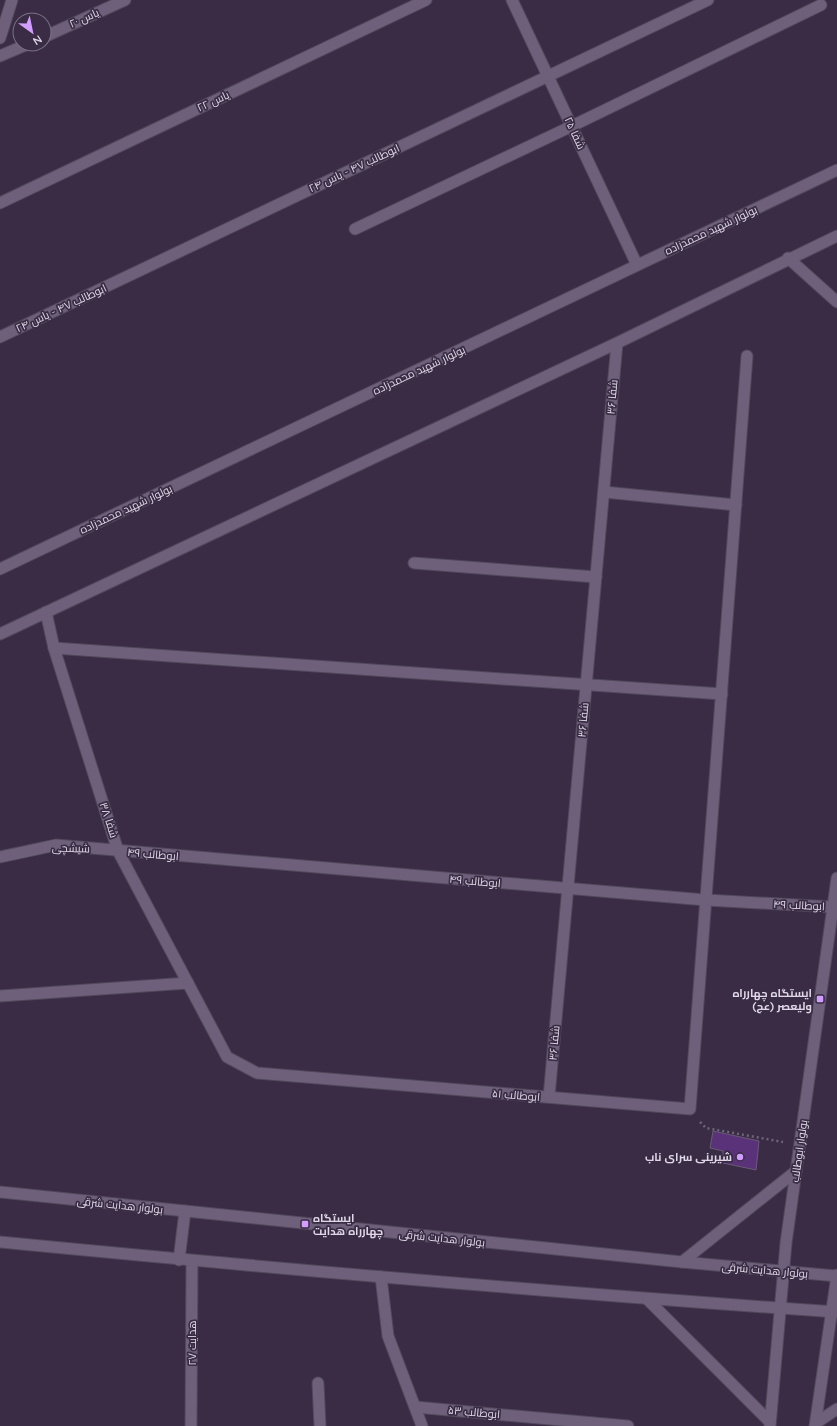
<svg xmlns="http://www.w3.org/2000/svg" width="837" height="1426" viewBox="0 0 837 1426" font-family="Quicksand,Cairo,sans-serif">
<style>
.building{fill:#5a3279;stroke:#695b76}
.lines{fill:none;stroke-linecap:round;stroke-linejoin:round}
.service-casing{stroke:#52475b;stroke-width:13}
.minor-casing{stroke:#52475b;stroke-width:13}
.tertiary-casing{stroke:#52475b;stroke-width:13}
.secondary-casing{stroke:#52475b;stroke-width:13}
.path{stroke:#70657a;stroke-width:2.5;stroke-dasharray:2 3;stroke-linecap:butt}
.service{stroke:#6e607b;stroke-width:11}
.minor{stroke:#6e607b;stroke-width:11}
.tertiary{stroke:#6e607b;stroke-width:11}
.secondary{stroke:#6e607b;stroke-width:11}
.poi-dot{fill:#d19dfe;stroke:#392c44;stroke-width:1.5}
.labels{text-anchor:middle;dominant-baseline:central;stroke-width:3.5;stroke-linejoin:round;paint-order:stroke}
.street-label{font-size:11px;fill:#e0d8e8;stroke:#392c44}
.poi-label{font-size:11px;font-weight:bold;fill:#e0d8e8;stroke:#392c44;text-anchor:end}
</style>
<rect width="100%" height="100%" fill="#392c44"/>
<polygon class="building" points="713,1131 759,1141 756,1170 723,1163 723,1151 710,1148"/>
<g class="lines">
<defs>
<g id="service">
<polyline points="318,1383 320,1426"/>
<polyline points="191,1426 192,1261"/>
</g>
<g id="minor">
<polyline points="512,0 637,265"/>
<polyline points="44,37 125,0"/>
<polyline points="0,56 28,44"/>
<polyline points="0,203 426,0"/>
<polyline points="355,229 572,126 821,5"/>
<polyline points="0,337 708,0"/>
<polyline points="604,492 736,505"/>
<polyline points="414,563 596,577"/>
<polyline points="46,612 54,648 118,851 227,1057 257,1073 690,1109 747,356"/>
<polyline points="54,648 722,694"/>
<polyline points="0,857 56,845 706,900 833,907"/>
<polyline points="0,996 188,983"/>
<polyline points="549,1097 617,343"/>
<polyline points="381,1277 388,1336 422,1426"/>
<polyline points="415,1407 628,1426"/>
</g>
<g id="tertiary">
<polyline points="0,38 12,0"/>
<polyline points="0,569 837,170"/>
<polyline points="0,634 617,343 837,236"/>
</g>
<g id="secondary">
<polyline points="788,258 837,302"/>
<polyline points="0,1192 682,1262 837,1276"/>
<path d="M0,1242c279,27 558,51 837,70"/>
<polyline points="179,1260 185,1211"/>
<polyline points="682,1262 796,1171"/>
<polyline points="647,1299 770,1422"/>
<polyline points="816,1423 837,1409"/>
<polyline points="770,1426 786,1243 837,878"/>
<polyline points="815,1426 837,1275"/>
</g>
</defs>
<use href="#service" class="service-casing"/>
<use href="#minor" class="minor-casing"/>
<use href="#tertiary" class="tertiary-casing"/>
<use href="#secondary" class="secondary-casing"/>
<polyline class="path" points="700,1122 706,1128 783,1142"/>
<use href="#service" class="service"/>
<use href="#minor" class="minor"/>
<use href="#tertiary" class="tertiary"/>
<use href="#secondary" class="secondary"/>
</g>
<g class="poi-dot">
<rect x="816" y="995" width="8" height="8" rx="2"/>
<circle cx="740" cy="1157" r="4"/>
<rect x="301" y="1220" width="8" height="8" rx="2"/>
</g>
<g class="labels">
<g class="street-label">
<text transform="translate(84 18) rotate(-24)">یاس ۲۰</text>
<text transform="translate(213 101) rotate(-25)">یاس ۲۲</text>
<text transform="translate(575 133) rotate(65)">شفا ۲۵</text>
<text transform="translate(354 168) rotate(-25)">ابوطالب ۴۷ - یاس ۲۴</text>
<text transform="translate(711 230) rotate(-25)">بولوار شهید محمدزاده</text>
<text transform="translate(61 308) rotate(-25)">ابوطالب ۴۷ - یاس ۲۴</text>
<text transform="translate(419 370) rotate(-25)">بولوار شهید محمدزاده</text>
<text transform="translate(612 397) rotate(-85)">شفا ۳۶</text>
<text transform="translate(126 509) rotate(-25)">بولوار شهید محمدزاده</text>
<text transform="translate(583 720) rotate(-85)">شفا ۳۶</text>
<text transform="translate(109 820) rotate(72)">شفا ۳۸</text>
<text transform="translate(71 848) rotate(2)">شیشچی</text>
<text transform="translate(153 854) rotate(5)">ابوطالب ۴۹</text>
<text transform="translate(475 881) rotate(5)">ابوطالب ۴۹</text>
<text transform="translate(799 905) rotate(3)">ابوطالب ۴۹</text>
<text transform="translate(554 1043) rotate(-85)">شفا ۳۶</text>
<text transform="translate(516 1095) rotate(5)">ابوطالب ۵۱</text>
<text transform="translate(799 1151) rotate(-82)">بولوار ابوطالب</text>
<text transform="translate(120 1205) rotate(6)">بولوار هدایت شرقی</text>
<text transform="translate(442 1238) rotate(6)">بولوار هدایت شرقی</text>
<text transform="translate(765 1270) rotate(5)">بولوار هدایت شرقی</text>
<text transform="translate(192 1343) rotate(-90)">هدایت ۲۷</text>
<text transform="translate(474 1412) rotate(5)">ابوطالب ۵۳</text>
</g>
<g class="poi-label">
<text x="812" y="993">ایستگاه چهارراه<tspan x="812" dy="13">ولیعصر (عج)</tspan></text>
<text x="732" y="1157">شیرینی سرای ناب</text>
<text x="313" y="1218" text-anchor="start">ایستگاه<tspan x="313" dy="13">چهارراه هدایت</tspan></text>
</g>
</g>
<g transform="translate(32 32) rotate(147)"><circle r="19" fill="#392c44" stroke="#7c7186"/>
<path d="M0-3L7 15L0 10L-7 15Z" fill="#d19dfe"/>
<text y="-6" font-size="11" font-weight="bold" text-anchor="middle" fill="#e0d8e8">N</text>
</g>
</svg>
